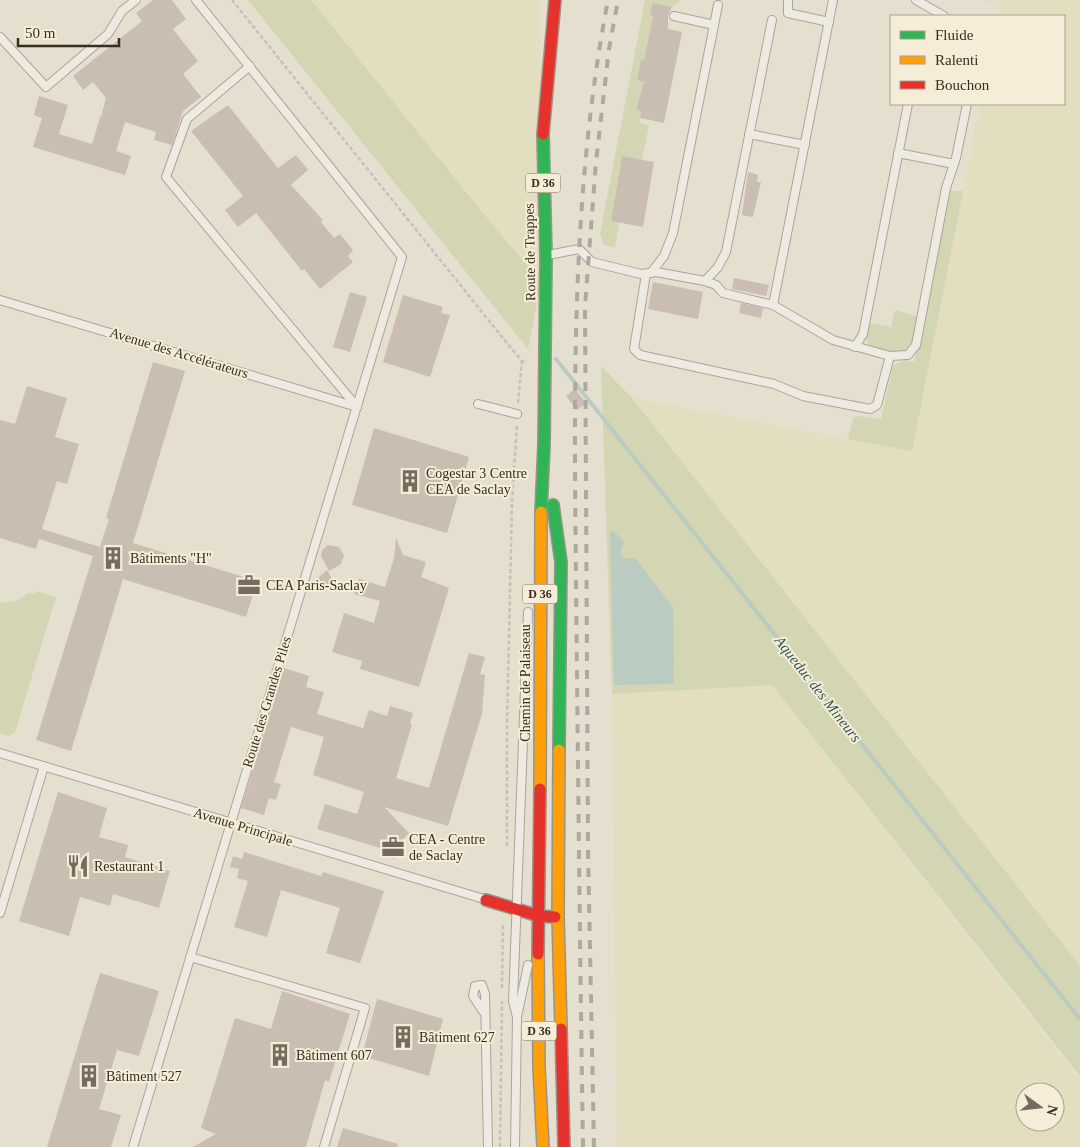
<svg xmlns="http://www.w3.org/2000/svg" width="1080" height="1147" viewBox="0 0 1080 1147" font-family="Georgia,serif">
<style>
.farmland{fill:#e4dec1;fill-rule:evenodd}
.green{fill:#d3d5b3}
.water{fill:#bacbc1}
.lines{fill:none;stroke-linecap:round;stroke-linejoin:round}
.stream{stroke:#bacbc1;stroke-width:4}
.building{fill:#c9beb1}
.lane-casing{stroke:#aba498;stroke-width:10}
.fast-casing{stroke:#9a9488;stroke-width:14}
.slow-casing{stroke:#9a9488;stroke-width:14}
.jam-casing{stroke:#9a9488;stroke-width:14}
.path{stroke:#c6c1b8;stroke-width:2.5;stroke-dasharray:4 2.5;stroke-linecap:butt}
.lane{stroke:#eeeae1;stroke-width:8}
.fast{stroke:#30b455;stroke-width:11}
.slow{stroke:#ff9f0a;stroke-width:11}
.jam{stroke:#e5322d;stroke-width:11}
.rail{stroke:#ada9a1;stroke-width:4;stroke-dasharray:9 9;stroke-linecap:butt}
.labels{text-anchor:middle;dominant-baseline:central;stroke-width:4;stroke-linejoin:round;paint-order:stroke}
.shield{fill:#f5edd7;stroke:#726757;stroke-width:1}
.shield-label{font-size:12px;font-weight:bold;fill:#3a2d20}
.street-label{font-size:14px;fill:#3a2d20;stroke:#f5edd7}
.poi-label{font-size:14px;fill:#3a2d20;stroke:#f5edd7;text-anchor:start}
.water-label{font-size:15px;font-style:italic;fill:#305957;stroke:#f5edd7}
</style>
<rect width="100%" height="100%" fill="#e5dfd0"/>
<g class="farmland">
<polygon points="309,0 540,0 544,293"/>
<polygon points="984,0 1080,0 1080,974 629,397 911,451 980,104 1064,104 1064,16 998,16 1000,3"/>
<path d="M772,685l308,395v67h-463l-5,-453zM1025,1092h30v30h-30z"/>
</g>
<g class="green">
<polygon points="248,0 311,0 487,218 541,282 528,349"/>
<polygon points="645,0 681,0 672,7 653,3 650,15 653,16 644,60 641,59 637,80 644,82 636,110 641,111 639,123 649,125 642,160 622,156 611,221 619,223 615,248 604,245 600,234"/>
<polygon points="948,191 963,191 912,451 848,439 853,418 857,416 881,419 893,366 904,360 914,362"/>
<path d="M895,310l23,7c-1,8 -1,20 -5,27 -6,15 -32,8 -43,3l-5,-12 3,-12 23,4z"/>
<polygon points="601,366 630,396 1080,966 1080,1076 772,685 612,694"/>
<polygon points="36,591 56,597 15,732 8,736 0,733 0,603 19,600 28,593 35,594"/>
</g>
<polygon class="water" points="613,530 624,542 620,553 625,559 635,558 673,607 674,684 614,685 610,533"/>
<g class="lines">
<polyline class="stream" points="556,359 1080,1019"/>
</g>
<g class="building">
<polygon points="153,0 172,0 186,19 173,29 198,61 183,74 201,97 183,111 172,145 154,140 156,132 125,122 116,151 131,156 125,175 33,147 42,118 34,115 39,96 68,105 59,134 92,144 101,115 103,116 102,113 106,98 93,82 83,90 73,76 142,21 136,13"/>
<polygon points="653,3 672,7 668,15 668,29 682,32 664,123 640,118 641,111 636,110 644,82 637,80 641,59 644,60 653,16 650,15"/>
<polygon points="228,105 278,168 296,155 308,170 291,185 323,220 321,222 334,238 340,234 353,250 348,256 353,262 320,289 304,269 302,271 256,213 238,227 225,210 243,196 191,131"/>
<polygon points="622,156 654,162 643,227 611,221"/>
<polygon points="748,172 758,175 757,182 761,182 753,217 742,215"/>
<polygon points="734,278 769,285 766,296 732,289"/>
<polygon points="653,282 703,292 698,319 648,309"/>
<polygon points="350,292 367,297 350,352 333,347"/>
<polygon points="403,295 443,307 441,313 450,315 430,377 383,362"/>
<polygon points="741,303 763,308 761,318 739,313"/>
<polygon points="153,362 185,371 133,543 257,581 246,617 123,579 71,751 36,740 93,556 39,539 36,549 0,538 0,420 15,424 27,386 67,398 55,437 79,444 67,484 57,481 42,529 100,547 109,519 106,518"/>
<polygon points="575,389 586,403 577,410 566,396"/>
<polygon points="374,428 469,457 447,533 352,505"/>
<polygon points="396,538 403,555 426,562 421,577 449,588 419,687 360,669 362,661 332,652 344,613 374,623 380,601 354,594 359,579 385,587 394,558"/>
<polygon points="328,545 339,547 344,555 341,564 329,571 321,556 322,550"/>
<polygon points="327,570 332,579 332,589 322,587 319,583 319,577"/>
<polygon points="469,653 485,657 480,674 485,675 482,714 448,826 384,807 409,833 399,844 400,856 394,859 390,858 387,850 317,829 325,804 357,814 364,792 313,775 324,737 291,727 274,782 281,784 276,800 269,798 264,815 241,808 284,668 309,676 306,687 324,692 317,714 363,728 369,710 387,716 390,706 413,713 410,723 412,724 396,778 429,788"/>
<polygon points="58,792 107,808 99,837 128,845 125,857 170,871 159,908 113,894 110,906 80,897 69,936 19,921"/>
<polygon points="244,852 321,876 323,872 384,891 360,963 326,953 340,908 281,890 267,937 234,927 248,881 237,878 239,869 230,867 233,856 242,859"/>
<polygon points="100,973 159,991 139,1056 117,1050 99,1109 121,1115 111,1147 47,1147"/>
<polygon points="282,991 350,1014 329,1082 325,1080 306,1147 193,1147 216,1134 201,1128 235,1018 271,1029"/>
<polygon points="377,999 443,1019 429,1076 362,1056"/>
<polygon points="343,1128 398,1144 397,1147 337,1147"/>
</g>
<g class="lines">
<defs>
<g id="lane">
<polyline points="788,0 788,13 829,22"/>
<polyline points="916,0 944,16"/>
<polyline points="674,16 714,25"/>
<polyline points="0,37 46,87 108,34 122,11 136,0"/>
<polyline points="250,66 187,119 166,177 357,407"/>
<polyline points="749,134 805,145"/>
<polyline points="898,153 954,164"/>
<polyline points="548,255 579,249 592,262 641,274 656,272 705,281 716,285 723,293 773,305 833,340 890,356 908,355 916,345 946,188 956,158 967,104"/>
<polyline points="651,273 664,256 673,233 718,5"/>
<polyline points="646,274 634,349 640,355 774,384 803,396 870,409 877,405 890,356"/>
<polyline points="705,281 718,267 726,252 772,20"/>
<polyline points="0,300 357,407"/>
<polyline points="773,305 833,0"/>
<polyline points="855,347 863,334 908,104"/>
<polyline points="478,404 517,414"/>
<polyline points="0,753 484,899"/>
<polyline points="0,913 44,766"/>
<polyline points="190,957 365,1008 324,1147"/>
<polyline points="485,1014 473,996 475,986 482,985 485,994 488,1147"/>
<polyline points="517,1017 513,1001 528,612"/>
<polyline points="133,1147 402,257 196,0"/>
<polyline points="515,1147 517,1017 528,965"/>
</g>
<g id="fast">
<polyline points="553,505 561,562 559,750"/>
<polyline points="541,512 544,444 546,256 543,134"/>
</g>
<g id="slow">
<polyline points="559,750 558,917 561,1029"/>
<polyline points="540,789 541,512"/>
<polyline points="538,954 539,1067 543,1147"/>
</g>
<g id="jam">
<polyline points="543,134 555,0"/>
<polyline points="486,900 539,916 555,917"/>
<polyline points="538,954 540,789"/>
<polyline points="561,1029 564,1147"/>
</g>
</defs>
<use href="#lane" class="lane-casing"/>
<use href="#fast" class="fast-casing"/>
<use href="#slow" class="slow-casing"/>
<use href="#jam" class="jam-casing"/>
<g class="path">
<polyline points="232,0 506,342 522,361 527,362"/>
<polyline points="518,403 522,361"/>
<polyline points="507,846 507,725 512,501 517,424"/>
<polyline points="502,988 503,924"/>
<polyline points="500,1147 502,1001"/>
</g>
<use href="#lane" class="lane"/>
<use href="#fast" class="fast"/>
<use href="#slow" class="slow"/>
<use href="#jam" class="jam"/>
<g class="rail">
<path d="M583,1147c-3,-189 -5,-377 -7,-566 -2,-194 -5,-389 32,-581"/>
<polyline points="594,1147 588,849 585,306 596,162 609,49 618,0"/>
</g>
</g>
<defs>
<symbol id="building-bare" viewBox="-9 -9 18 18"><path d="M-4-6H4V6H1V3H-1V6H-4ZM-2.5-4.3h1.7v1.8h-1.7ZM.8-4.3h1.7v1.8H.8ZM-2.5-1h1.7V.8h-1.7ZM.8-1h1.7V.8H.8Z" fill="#766b5e" stroke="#f5edd7" stroke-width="2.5" paint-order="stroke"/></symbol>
<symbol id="office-bare" viewBox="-9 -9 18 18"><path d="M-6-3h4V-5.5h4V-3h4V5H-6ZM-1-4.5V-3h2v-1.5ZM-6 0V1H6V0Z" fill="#766b5e" stroke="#f5edd7" stroke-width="2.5" paint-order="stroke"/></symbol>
<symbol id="restaurant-bare" viewBox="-9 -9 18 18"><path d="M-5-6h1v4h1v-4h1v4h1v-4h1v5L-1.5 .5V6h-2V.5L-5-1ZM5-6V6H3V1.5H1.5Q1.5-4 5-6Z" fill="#766b5e" stroke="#f5edd7" stroke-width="2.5" paint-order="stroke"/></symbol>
</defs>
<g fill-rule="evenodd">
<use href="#building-bare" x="394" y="465" width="32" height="32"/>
<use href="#building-bare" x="97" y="542" width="32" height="32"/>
<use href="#office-bare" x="233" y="569" width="32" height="32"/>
<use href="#office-bare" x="377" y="831" width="32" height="32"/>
<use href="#restaurant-bare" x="62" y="850" width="32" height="32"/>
<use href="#building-bare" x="387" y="1021" width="32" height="32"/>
<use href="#building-bare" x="264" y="1039" width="32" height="32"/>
<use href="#building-bare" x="73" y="1060" width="32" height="32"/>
</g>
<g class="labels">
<g class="shield">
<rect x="525.5" y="173.5" width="35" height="19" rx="4"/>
<rect x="522.5" y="584.5" width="35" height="19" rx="4"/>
<rect x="521.5" y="1021.5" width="35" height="19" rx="4"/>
</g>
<g class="shield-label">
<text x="543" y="183">D 36</text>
<text x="540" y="594">D 36</text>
<text x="539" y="1031">D 36</text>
</g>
<g class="street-label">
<text transform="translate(530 252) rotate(-91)">Route de Trappes</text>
<text transform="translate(179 353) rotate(17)">Avenue des Accélérateurs</text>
<text transform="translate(525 683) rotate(-90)">Chemin de Palaiseau</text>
<text transform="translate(267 702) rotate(-73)">Route des Grandes Piles</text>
<text transform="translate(243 827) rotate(17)">Avenue Principale</text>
</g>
<g class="poi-label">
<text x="426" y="473">Cogestar 3 Centre<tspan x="426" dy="16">CEA de Saclay</tspan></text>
<text x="130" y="558">Bâtiments "H"</text>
<text x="266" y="585">CEA Paris-Saclay</text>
<text x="409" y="839">CEA - Centre<tspan x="409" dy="16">de Saclay</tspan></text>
<text x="94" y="866">Restaurant 1</text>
<text x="419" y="1037">Bâtiment 627</text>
<text x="296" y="1055">Bâtiment 607</text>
<text x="106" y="1076">Bâtiment 527</text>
</g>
<g class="water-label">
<text transform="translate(818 689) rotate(52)">Aqueduc des Mineurs</text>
</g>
</g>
<rect x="890" y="15" width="175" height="90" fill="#f5edd7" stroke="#aaa08e"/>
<rect x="900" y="31" width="25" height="8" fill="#30b455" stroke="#aaa08e"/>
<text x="935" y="40" font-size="15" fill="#3a2d20">Fluide</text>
<rect x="900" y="56" width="25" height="8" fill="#ff9f0a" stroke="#aaa08e"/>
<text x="935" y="65" font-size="15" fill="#3a2d20">Ralenti</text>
<rect x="900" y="81" width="25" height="8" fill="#e5322d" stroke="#aaa08e"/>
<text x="935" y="90" font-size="15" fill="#3a2d20">Bouchon</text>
<g transform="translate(1040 1107) rotate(105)"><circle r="24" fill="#f5edd7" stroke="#aaa08e"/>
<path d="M0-4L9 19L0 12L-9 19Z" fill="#766b5e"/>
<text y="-8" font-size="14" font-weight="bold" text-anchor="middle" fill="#3a2d20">N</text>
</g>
<path d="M18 38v8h101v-8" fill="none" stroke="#3a2d20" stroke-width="2.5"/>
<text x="25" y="38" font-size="15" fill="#3a2d20" stroke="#f5edd7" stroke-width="4" paint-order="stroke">50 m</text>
</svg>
